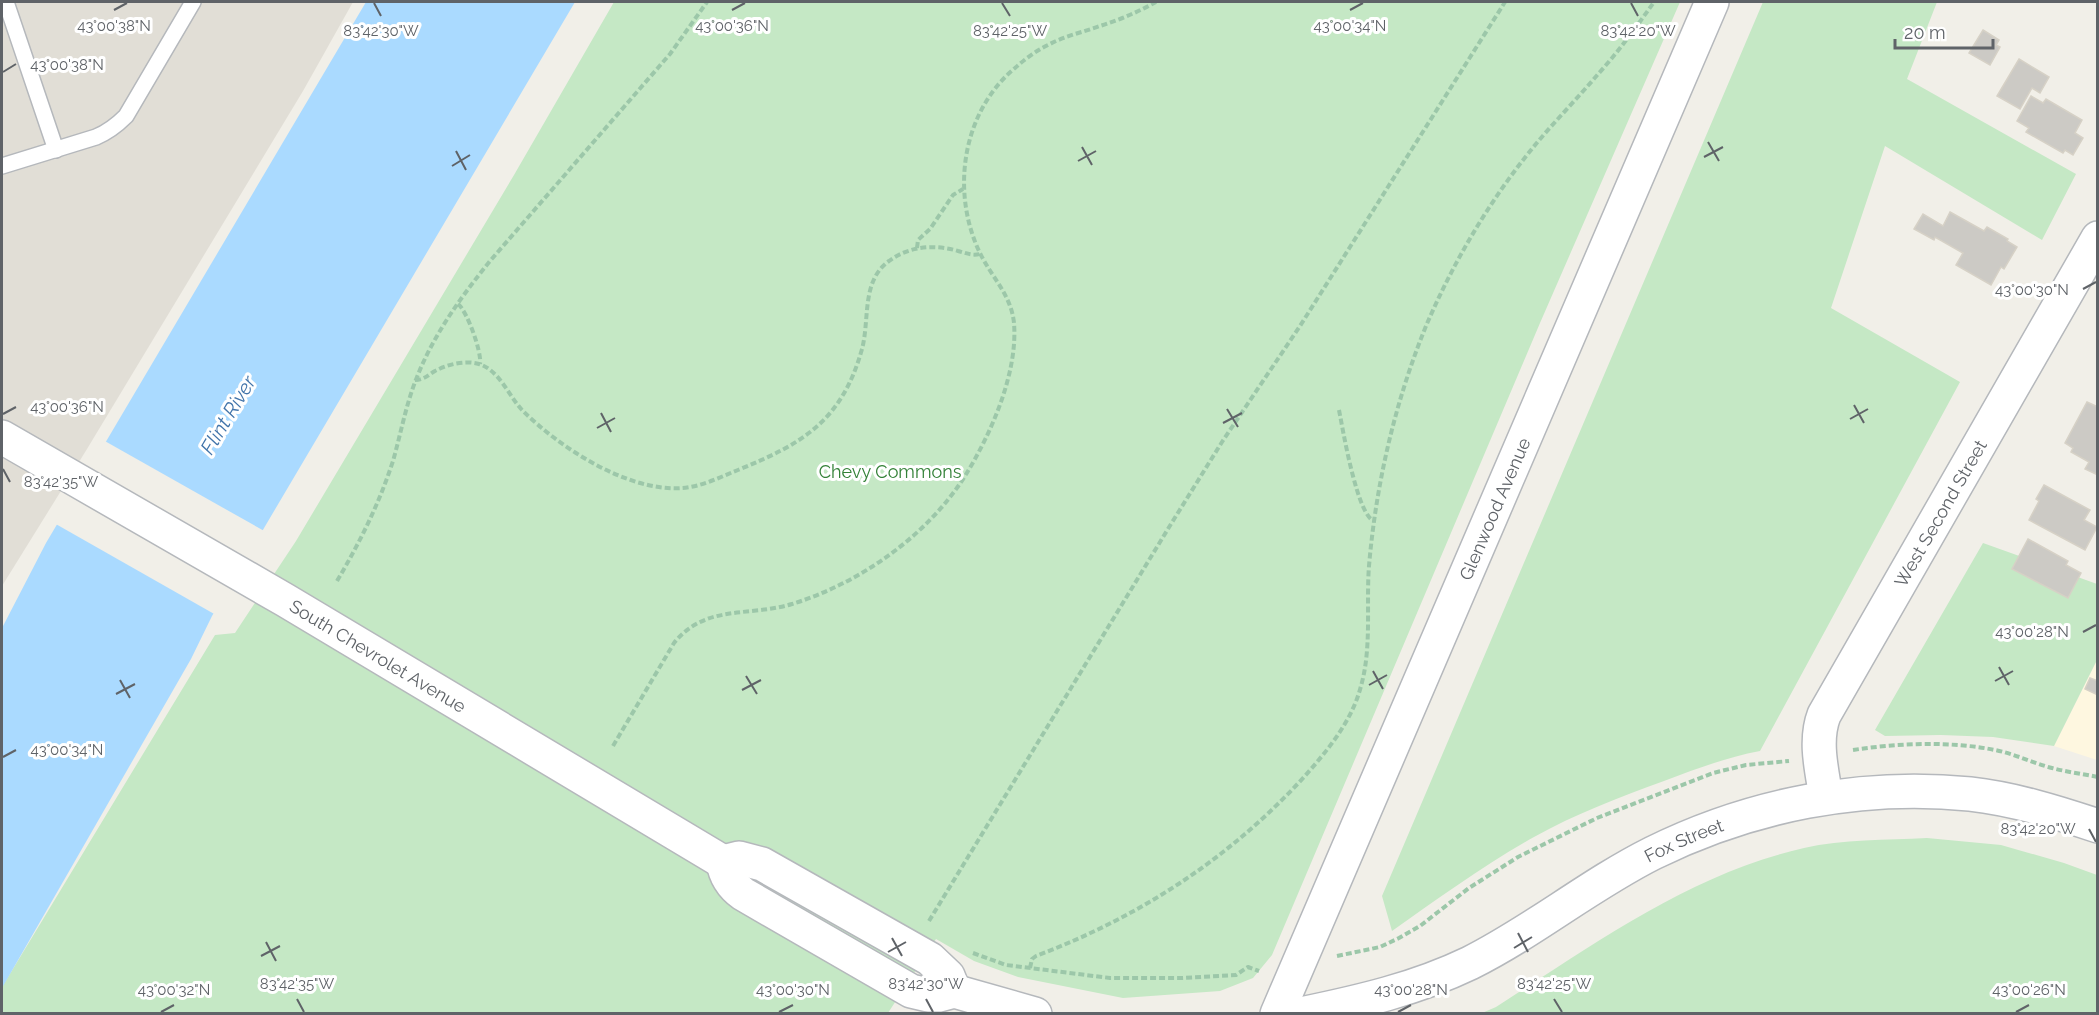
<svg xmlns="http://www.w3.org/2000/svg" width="2099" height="1015" viewBox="0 0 2099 1015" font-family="Raleway,sans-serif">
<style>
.commercial{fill:#fef7e0}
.education{fill:#e1ded6}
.green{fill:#c5e8c5}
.water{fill:#aadaff}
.pier{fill:#f1efe8}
.building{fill:#cccac5;stroke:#d6d1c6;stroke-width:1.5}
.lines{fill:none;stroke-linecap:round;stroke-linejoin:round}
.service-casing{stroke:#b5b8bc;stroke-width:18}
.tertiary-casing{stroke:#b5b8bc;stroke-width:36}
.path{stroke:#9cc7a9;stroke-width:4;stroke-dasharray:6 3;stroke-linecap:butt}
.service{stroke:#fff;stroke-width:15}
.tertiary{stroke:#fff;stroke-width:33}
.ticks{fill:none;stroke:#5f6368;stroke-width:2}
.labels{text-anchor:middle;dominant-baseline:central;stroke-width:6;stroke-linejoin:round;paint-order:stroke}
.park-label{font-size:18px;fill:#348238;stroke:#fff}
.street-label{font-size:18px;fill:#5f6368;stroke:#fff}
.water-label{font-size:20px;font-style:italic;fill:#4174aa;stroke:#fff}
.ticks-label{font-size:15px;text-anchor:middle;fill:#5f6368;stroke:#fff;stroke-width:6;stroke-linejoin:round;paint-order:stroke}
</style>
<rect width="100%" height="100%" fill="#f1efe8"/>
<polygon class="commercial" points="2097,660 2097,760 2054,746"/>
<polygon class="education" points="2,2 353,2 303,91 87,449 2,586"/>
<g class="green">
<polygon points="614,2 1680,2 1540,323 1272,955 1253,978 1220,991 1123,998 1018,977 974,961 936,939 888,1013 2,1014 2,987 215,635 235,633 296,541 514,175"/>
<path d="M1763,2h174l-30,77 169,95 -34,66 -157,-94 -54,162 129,74 -200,369c-33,6 -64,18 -96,30 -44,16 -89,33 -130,56 -50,28 -95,61 -142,94l-10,-35z"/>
<polygon points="1983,543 2097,584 2097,660 2054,746 1993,737 1941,735 1885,736 1875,730"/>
<path d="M1927,838l74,7 63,18 33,12v138h-615l14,-6c97,-62 193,-133 308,-159 39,-9 82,-8 123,-10z"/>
</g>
<polygon class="water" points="366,2 575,2 212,616 191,659 2,988 2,628 46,543"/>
<polygon class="pier" points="103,440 266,532 216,615 54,523"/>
<g class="building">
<polygon points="1983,30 1999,40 1996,45 2000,47 1990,65 1969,53"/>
<polygon points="2019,59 2049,77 2040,93 2032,88 2020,109 1997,96"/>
<polygon points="2031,96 2043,103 2046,99 2082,120 2075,133 2083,138 2073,155 2065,150 2063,153 2026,132 2029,128 2017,121"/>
<polygon points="1950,212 1984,231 1987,227 2008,239 2007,241 2017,247 2004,269 2001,267 1991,285 1956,265 1963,253 1935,237 1934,240 1914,229 1923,214 1943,226"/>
<polygon points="2087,402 2098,407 2098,475 2085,469 2089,462 2071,452 2073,448 2065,443"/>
<polygon points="2044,485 2090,510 2084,520 2097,527 2085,550 2029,520 2039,501 2036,499"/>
<polygon points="2028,539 2068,561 2066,565 2081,573 2068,598 2012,569"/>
<polygon points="2090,678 2098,681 2098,695 2085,689"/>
</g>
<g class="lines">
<defs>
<g id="service">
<polyline points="6,2 56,150"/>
<path d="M2,166l94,-29c12,-5 21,-12 30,-21l67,-114"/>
</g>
<g id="tertiary">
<path id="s1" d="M2,437l283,163 438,262 16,-4 23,6 168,95 18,17 6,15"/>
<path id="s2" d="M1826,797c-4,-26 -12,-56 -2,-82l274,-477"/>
<path d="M723,862c2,13 9,24 20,32l168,97 17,4h11l15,-4 81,23"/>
<path id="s3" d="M1277,1014l435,-1012"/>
<path id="s4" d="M1301,1014c58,-12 115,-25 169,-51 64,-32 119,-78 183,-110 97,-48 208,-70 317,-59 44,5 86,18 128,32"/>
</g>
</defs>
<use href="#service" class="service-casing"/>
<use href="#tertiary" class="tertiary-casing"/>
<g class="path">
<polyline points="917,248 918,240 930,229 953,195 963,189"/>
<path d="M458,304c9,7 24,48 22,60"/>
<path d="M415,380c9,0 13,-5 20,-9 13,-7 31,-11 44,-7 20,6 30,32 43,46 37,37 105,82 160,78 19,-1 38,-11 56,-18 64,-26 104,-49 124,-121 8,-30 -1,-68 27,-88 20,-15 46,-17 69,-10 8,2 14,5 22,3"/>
<path d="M1339,410c4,20 18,105 35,111"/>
<path d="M337,581c23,-39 42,-77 56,-120 8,-28 13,-57 24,-84 17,-43 44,-80 73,-116l180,-207 37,-52"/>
<path d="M613,746l61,-103c31,-39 75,-26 118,-39 68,-21 135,-68 173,-128 26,-42 53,-103 49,-153 -3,-29 -23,-46 -35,-72 -28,-60 -17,-139 36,-183 10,-9 22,-18 35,-24 15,-8 33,-12 50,-18 19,-6 38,-14 56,-24"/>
<path d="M1853,750c46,-7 97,-9 142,0 20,4 38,13 57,18 15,4 31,6 46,9"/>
<polyline points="929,921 1171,524 1222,442 1300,326 1505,2"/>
<polyline points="973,953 1006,965 1110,978 1182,978 1236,975 1248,967 1259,971"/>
<polyline points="1337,956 1380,947 1399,938 1420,926 1469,888 1518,857 1597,818 1713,773 1746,765 1789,761"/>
<path d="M1030,968l2,-9 4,-3c103,-39 193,-97 268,-179 24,-27 48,-56 57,-91 11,-39 5,-81 8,-120 7,-82 26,-164 57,-240 27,-63 62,-123 105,-176 21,-26 46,-51 68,-77 20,-22 38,-47 55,-71"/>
</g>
<use href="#service" class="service"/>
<use href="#tertiary" class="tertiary"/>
</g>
<path class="ticks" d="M374,3l7,13M1002,3l8,13M1631,3l7,13M114,10l13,-7M732,10l13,-7M1350,10l13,-7M3,72l13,-8M1708,142l11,19M1082,147l10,18M456,151l10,19M1704,157l19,-10M1078,161l18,-10M452,166l18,-11M2083,289l13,-7M1854,405l10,18M1227,409l11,18M601,413l10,19M3,414l13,-7M1850,419l18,-10M1223,423l19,-10M597,428l18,-10M3,469l7,13M2083,632l13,-7M1999,667l10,18M1373,671l10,18M746,676l11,18M120,680l10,18M1995,681l18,-10M1369,685l18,-10M742,690l19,-10M116,694l19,-10M3,757l13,-7M2089,829l7,13M1518,933l10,19M892,938l10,18M266,942l10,19M1514,948l18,-11M888,952l18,-10M261,956l19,-10M297,999l7,13M926,999l7,13M1554,999l8,13M161,1012l13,-7M779,1012l14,-7M1398,1012l13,-7M2016,1012l13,-7"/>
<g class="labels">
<g class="park-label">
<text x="890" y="471">Chevy Commons</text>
</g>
<g class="street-label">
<text stroke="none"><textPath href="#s3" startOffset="550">Glenwood Avenue</textPath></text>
<text stroke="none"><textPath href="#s2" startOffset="316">West Second Street</textPath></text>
<text stroke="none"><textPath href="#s1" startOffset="435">South Chevrolet Avenue</textPath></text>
<text stroke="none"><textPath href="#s4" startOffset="424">Fox Street</textPath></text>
</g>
<g class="water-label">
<text transform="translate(228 415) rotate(-59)">Flint River</text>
</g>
</g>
<g class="ticks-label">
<text x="114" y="31">43°00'38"N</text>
<text x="732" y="31">43°00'36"N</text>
<text x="1350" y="31">43°00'34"N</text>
<text x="381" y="36">83°42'30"W</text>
<text x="1010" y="36">83°42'25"W</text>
<text x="1638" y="36">83°42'20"W</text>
<text x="67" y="70">43°00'38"N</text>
<text x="2032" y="295">43°00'30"N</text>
<text x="67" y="412">43°00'36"N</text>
<text x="61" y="487">83°42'35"W</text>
<text x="2032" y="637">43°00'28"N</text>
<text x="67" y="755">43°00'34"N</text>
<text x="2038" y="834">83°42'20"W</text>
<text x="297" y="989">83°42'35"W</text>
<text x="926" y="989">83°42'30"W</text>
<text x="1554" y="989">83°42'25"W</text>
<text x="174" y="995">43°00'32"N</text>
<text x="793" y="995">43°00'30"N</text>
<text x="1411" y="995">43°00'28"N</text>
<text x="2029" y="995">43°00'26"N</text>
</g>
<rect width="2099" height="1015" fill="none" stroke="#5f6368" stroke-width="6"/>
<path d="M1895 39v9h98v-9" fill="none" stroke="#5f6368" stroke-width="3"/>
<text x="1904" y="39" font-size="18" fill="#5f6368" stroke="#ffffff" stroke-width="4.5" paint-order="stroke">20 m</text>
</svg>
